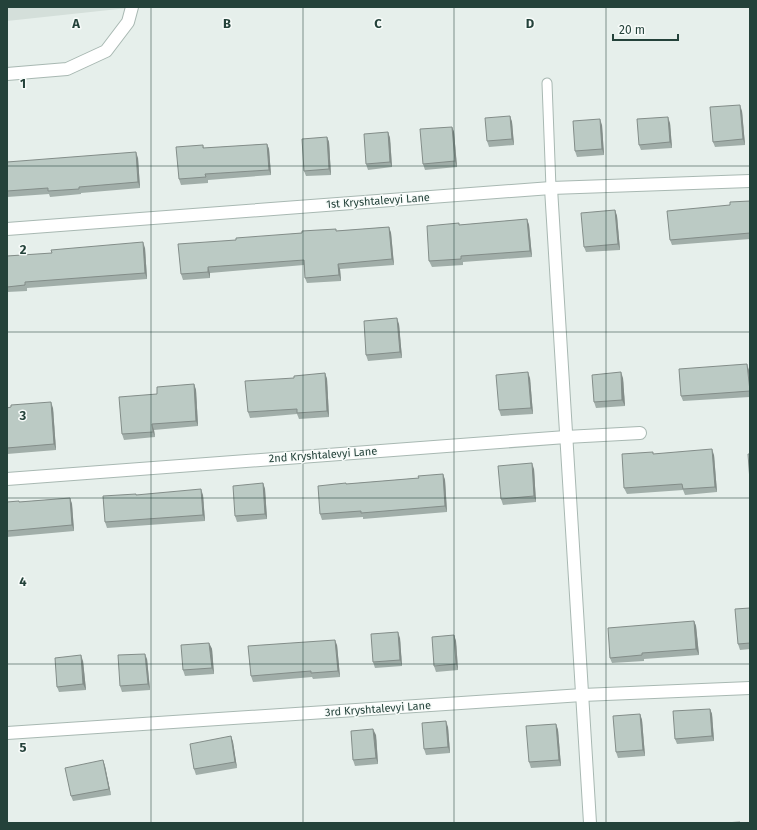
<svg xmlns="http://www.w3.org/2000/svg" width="757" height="830" viewBox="0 0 757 830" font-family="'Fira Sans',sans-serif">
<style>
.built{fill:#d4dfda}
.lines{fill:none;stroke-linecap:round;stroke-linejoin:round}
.service-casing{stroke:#a8b8b2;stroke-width:11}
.minor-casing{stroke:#a8b8b2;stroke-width:14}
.service{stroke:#fff;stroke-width:9}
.minor{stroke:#fff;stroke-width:12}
.wall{fill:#a1aea9}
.shaded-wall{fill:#838d89}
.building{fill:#bbcac4;stroke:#838d89}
.grid{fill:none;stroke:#24423a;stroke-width:1;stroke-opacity:0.55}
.labels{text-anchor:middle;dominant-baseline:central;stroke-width:3;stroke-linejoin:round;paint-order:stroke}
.street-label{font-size:11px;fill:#24423a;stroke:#f7fbf9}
.grid-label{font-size:13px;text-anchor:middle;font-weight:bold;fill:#24423a;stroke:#f7fbf9;stroke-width:3;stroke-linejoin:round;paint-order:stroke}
</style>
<rect width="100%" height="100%" fill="#e6efeb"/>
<polygon class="built" points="7,7 137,7 7,21"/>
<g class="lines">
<defs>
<polyline id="service" points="547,83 551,188"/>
<g id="minor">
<polyline points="7,74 67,69 106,51 128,22 132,7"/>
<polyline points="551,188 590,823"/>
<polyline points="7,229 551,188 750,181"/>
<polyline points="7,479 566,437 640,433"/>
<polyline points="7,733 582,695 750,688"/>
</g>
</defs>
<use href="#service" class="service-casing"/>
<use href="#minor" class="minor-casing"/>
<use href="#service" class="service"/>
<use href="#minor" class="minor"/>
</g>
<g class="wall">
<polygon points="742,111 745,145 715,147 713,142"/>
<polygon points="510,116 512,122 514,145 489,147 487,141"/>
<polygon points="670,123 672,148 641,150 639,145"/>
<polygon points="602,125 604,155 577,157 575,151"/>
<polygon points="452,127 454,132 457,167 425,170 423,164"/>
<polygon points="388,132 390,138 392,167 368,170 366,164"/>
<polygon points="327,137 329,142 331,175 306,176 304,171"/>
<polygon points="267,144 269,149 271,175 208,180 208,183 181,185 179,179 203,145 204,148"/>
<polygon points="138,158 140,188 81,193 81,194 50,197 49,194 7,197 7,162"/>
<polygon points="750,201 750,239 672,245 670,240 730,205"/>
<polygon points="615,210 617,216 620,250 586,252 584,247"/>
<polygon points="527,219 529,225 532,257 463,262 463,265 432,267 429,261 459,225"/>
<polygon points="389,227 391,233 394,265 340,269 341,281 307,283 305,278 304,265 210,273 210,278 183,280 181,274 236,240 336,229 336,231"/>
<polygon points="145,248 147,279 27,288 27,291 7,292 7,256"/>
<polygon points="399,324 402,358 368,361 366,355"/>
<polygon points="749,370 750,397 683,401 681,396"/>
<polygon points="325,373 327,379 329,417 299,419 297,414 250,418 248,412 294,378"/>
<polygon points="530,378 533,414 501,416 499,410"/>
<polygon points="623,378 625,406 596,408 594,402"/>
<polygon points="194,384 196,390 198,426 154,430 155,437 124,440 122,434 157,394"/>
<polygon points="7,408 53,408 56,450 7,454"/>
<polygon points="653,452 653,454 714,455 717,492 685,495 683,490 627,494 624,488"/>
<polygon points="534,469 536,502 503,505 501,499"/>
<polygon points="443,474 445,480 447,512 363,519 363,517 322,520 320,514 346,484 419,478"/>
<polygon points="263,483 265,489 267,519 237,522 235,516"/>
<polygon points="136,495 203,495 205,521 107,528 105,522"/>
<polygon points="70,498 72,504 74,531 7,537 7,502 19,502"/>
<polygon points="750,608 750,649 740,650 738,644"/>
<polygon points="694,621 696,626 699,655 644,659 644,661 612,663 610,658"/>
<polygon points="454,635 456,641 458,670 436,672 434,666"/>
<polygon points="400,638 402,666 375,668 373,662"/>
<polygon points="209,643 212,649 214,674 185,676 183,670"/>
<polygon points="337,645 340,677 313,679 312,677 253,682 251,676"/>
<polygon points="147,659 150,690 122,692 120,686"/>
<polygon points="83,661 86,690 59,692 57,687"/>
<polygon points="710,709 712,714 714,741 677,744 675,739"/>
<polygon points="640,714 642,720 645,756 618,758 616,752"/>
<polygon points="556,724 558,730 561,766 531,768 529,762"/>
<polygon points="448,727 450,753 426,755 424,749"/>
<polygon points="376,735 378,764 355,766 353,760"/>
<polygon points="231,736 233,742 237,768 196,775 194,769"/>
<polygon points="103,760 105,766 111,795 73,801 71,796"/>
</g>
<g class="shaded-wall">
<polygon points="740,105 742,111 745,145 743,139"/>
<polygon points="510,116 512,122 514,145 512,139"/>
<polygon points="668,117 670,123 672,148 670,142"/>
<polygon points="600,119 602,125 604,155 602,149"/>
<polygon points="452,127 454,132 457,167 455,161"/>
<polygon points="388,132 390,138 392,167 390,162"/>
<polygon points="327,137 329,142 331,175 329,169"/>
<polygon points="267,144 269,149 271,175 269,170"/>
<polygon points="136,152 138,158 140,188 138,182"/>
<polygon points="615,210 617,216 620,250 618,244"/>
<polygon points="527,219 529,225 532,257 530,251"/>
<polygon points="389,227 391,233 394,265 392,259"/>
<polygon points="143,242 145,248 147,279 145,273"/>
<polygon points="338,264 340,269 341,281 339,275"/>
<polygon points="208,267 210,273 210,278 208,272"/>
<polygon points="397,318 399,324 402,358 400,352"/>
<polygon points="747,364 749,370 750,392 750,391"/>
<polygon points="528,372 530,378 533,414 531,408"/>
<polygon points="621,372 623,378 625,406 622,400"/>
<polygon points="325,373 327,379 329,417 327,411"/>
<polygon points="194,384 196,390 198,426 196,421"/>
<polygon points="51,402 53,408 56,450 54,444"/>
<polygon points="152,424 154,430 155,437 153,432"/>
<polygon points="712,449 714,455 717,492 715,487"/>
<polygon points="532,463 534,469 536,502 534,496"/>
<polygon points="443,474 445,480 447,512 445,506"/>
<polygon points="263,483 265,489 267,519 265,514"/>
<polygon points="201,489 203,495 205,521 203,515"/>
<polygon points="70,498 72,504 74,531 72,525"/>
<polygon points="694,621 696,626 699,655 696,649"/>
<polygon points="398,632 400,638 402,666 400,660"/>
<polygon points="454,635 456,641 458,670 456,664"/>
<polygon points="335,640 337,645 340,677 338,671"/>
<polygon points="209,643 212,649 214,674 212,668"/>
<polygon points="145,654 147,659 150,690 148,684"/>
<polygon points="81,655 83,661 86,690 83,684"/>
<polygon points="710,709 712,714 714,741 712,736"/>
<polygon points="640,714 642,720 645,756 643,750"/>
<polygon points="446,721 448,727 450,753 448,747"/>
<polygon points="556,724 558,730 561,766 559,760"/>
<polygon points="373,729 376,735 378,764 376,758"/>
<polygon points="231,736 233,742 237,768 235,762"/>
<polygon points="103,760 105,766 111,795 109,789"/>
</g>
<g class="building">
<polygon points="740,105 743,139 713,142 710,107"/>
<polygon points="510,116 512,139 487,141 485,118"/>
<polygon points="668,117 670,142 639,145 637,119"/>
<polygon points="600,119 602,149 575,151 573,121"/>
<polygon points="452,127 455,161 423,164 420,129"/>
<polygon points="388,132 390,162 366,164 364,134"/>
<polygon points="327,137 329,169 304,171 302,139"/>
<polygon points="267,144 269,170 205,174 206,177 179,179 176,147 203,145 203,148"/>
<polygon points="136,152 138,182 79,187 79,189 48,191 48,188 7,191 7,162"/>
<polygon points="750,201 750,233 670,240 667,211 730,205 730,202"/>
<polygon points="615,210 618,244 584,247 581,213"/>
<polygon points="527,219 530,251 461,256 461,259 429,261 427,226 459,223 459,225"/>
<polygon points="389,227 392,259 338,264 339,275 305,278 304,260 208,267 208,272 181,274 178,244 236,240 236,238 302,233 302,231 336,229 336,231"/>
<polygon points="143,242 145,273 25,282 25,285 7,287 7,256 52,253 51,250"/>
<polygon points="397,318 400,352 366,355 364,321"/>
<polygon points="747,364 750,391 681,396 679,369"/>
<polygon points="528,372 531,408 499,410 496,375"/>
<polygon points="621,372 622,400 594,402 592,375"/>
<polygon points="325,373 327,411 297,413 297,409 248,412 245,381 294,378 294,376"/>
<polygon points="194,384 196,421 152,424 153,432 122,434 119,397 157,394 157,387"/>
<polygon points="51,402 54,444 7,448 7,408 11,407 11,405"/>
<polygon points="712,449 715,487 683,489 682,484 624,488 622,454 653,452 653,454"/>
<polygon points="748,454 750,454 750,481"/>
<polygon points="532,463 534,496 501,499 498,466"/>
<polygon points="443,474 445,506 361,513 361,511 320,514 318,486 346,483 346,484 419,478 418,476"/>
<polygon points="263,483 265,514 235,516 233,486"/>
<polygon points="201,489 203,515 105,522 103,496 136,494 136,495"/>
<polygon points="70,498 72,525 7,531 7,502 19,501 19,502"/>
<polygon points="750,608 750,643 738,644 735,609"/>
<polygon points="694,621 696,649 642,653 642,655 610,658 608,628"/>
<polygon points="398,632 400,660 373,662 371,634"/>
<polygon points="454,635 456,664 434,666 432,637"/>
<polygon points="335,640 338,671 311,673 311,671 251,676 248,646"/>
<polygon points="209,643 212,668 183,670 181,645"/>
<polygon points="145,654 148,684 120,686 118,655"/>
<polygon points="81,655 83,684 57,687 55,658"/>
<polygon points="710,709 712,736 675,739 673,711"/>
<polygon points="640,714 643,750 616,752 613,716"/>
<polygon points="446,721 448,747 424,749 422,723"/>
<polygon points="556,724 559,760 529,762 526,726"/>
<polygon points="373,729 376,758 353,760 351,731"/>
<polygon points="231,736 235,762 194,769 190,744"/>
<polygon points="103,760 109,789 71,796 65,768"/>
<polygon points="740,822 740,823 724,823"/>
</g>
<path class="grid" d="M151,7v816M303,7v816M454,7v816M606,7v816M7,166h743M7,332h743M7,498h743M7,664h743"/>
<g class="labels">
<g class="street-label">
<text transform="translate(378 201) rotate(-4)">1st Kryshtalevyi Lane</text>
<text transform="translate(323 455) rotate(-4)">2nd Kryshtalevyi Lane</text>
<text transform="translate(378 709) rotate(-4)">3rd Kryshtalevyi Lane</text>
</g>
</g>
<g class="grid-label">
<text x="76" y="28">A</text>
<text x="227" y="28">B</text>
<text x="378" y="28">C</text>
<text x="530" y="28">D</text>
<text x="23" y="88">1</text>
<text x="23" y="254">2</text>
<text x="23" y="420">3</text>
<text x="23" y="586">4</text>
<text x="23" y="752">5</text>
</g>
<rect width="757" height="830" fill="none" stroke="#24423a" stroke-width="16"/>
<path d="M613 34v6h65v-6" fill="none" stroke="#24423a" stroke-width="2"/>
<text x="619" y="34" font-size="12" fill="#24423a" stroke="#f7fbf9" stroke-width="3" paint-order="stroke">20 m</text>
</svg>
